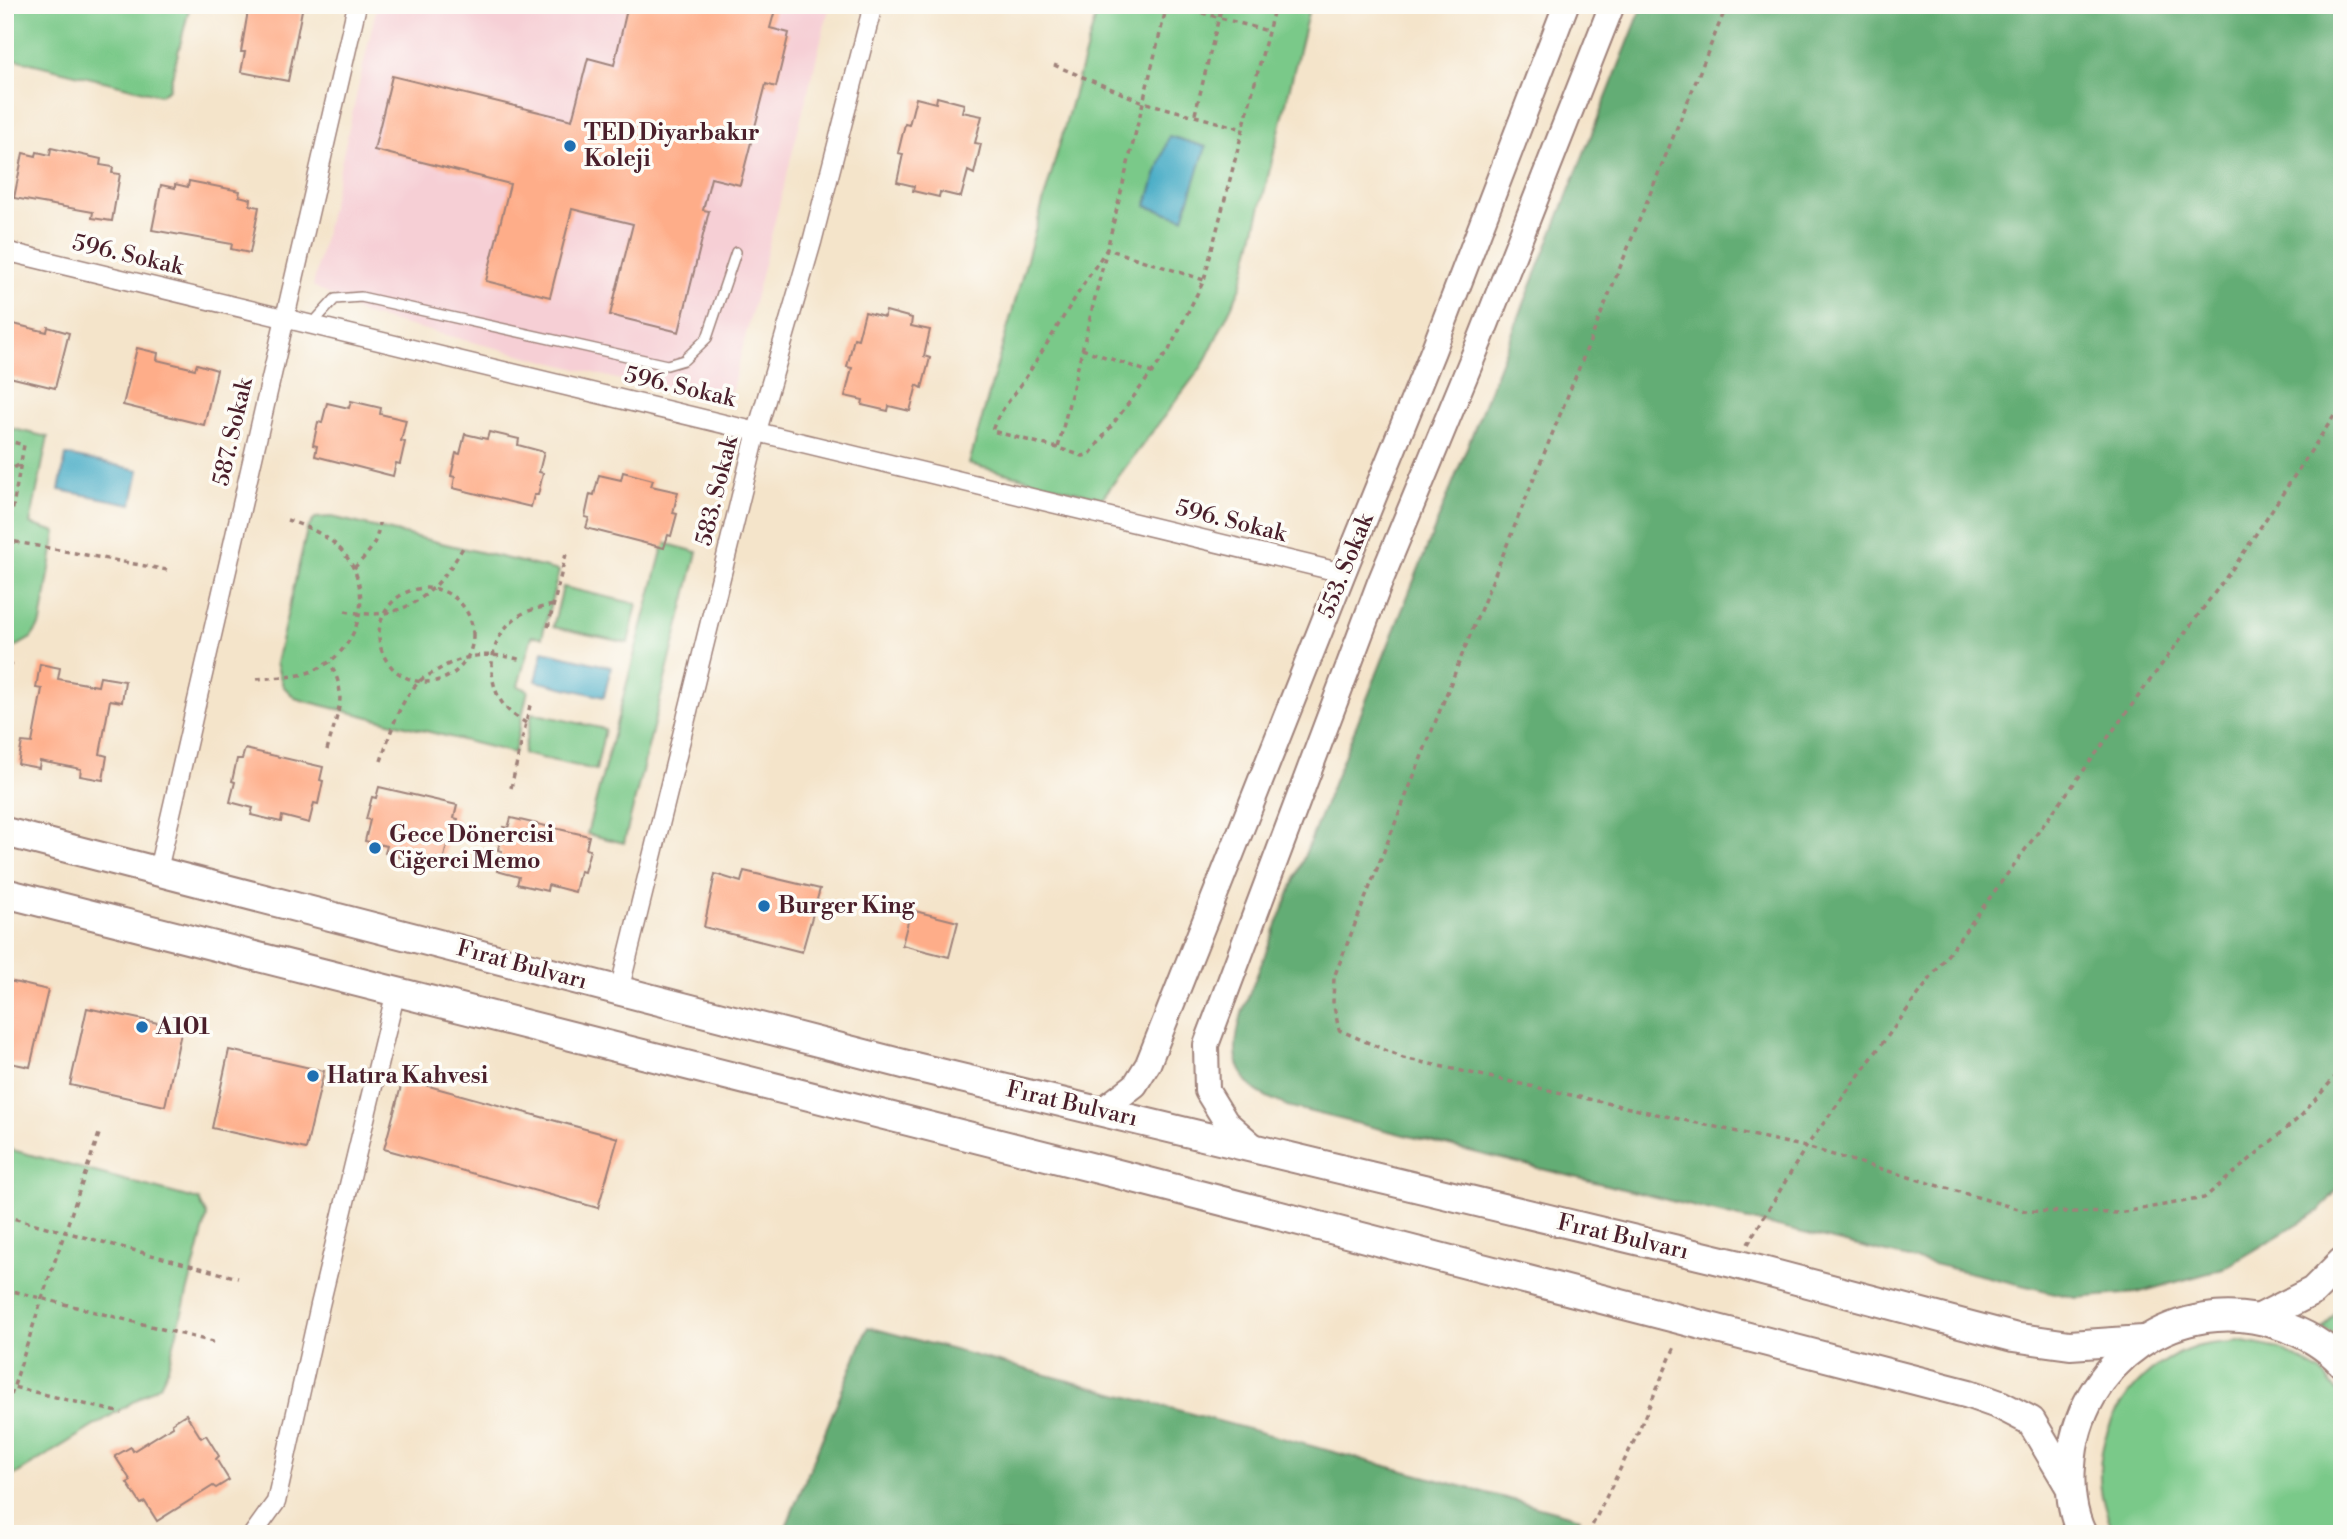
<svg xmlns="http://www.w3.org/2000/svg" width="2347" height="1539" viewBox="0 0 2347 1539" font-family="'Libre Bodoni',serif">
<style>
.built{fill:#f6cfd5}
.green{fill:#7ac989;stroke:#62745a;stroke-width:2}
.forest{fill:#63ad75;stroke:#566650;stroke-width:2}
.water{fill:#47acc6;stroke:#486678;stroke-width:2}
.building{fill:#fead89}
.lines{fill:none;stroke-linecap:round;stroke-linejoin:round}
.service-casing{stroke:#9f827a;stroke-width:12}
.minor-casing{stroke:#9f827a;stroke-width:21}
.secondary-casing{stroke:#9f827a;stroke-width:28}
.primary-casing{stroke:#9f827a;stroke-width:32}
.path{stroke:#9f827a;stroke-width:3.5;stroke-dasharray:5 5;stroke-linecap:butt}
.service{stroke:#fff;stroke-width:9}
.minor{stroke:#fff;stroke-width:18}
.secondary{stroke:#fff;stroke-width:24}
.primary{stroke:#fff;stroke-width:28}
.poi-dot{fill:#1f6fb2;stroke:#fdfcf7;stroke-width:2.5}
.labels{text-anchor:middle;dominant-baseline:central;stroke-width:7;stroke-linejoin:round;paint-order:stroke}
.poi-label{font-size:23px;font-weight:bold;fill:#4a1f2b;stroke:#fdfcf7;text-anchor:start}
.street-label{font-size:23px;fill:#4a1f2b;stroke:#fdfcf7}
</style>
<rect width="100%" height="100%" fill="#fdfcf7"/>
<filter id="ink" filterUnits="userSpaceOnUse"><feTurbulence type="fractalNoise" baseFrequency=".0143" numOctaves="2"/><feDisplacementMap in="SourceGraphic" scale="14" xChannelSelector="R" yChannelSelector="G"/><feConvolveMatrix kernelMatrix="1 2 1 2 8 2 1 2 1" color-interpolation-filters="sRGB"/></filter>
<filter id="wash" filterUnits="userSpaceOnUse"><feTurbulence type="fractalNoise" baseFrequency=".00686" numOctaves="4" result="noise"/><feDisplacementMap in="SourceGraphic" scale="28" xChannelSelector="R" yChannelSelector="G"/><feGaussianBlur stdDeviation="1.57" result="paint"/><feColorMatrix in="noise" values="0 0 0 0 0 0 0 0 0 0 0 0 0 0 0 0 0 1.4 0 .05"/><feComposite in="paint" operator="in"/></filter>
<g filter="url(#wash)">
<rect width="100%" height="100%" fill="#f4e4ca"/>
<polygon class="built" points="377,5 830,5 731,393 714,404 363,314 313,286"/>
<g class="green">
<polygon points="16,5 190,5 169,89 160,95 10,58 5,49"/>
<polygon points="1099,5 1310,5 1241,287 1203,365 1102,498 969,464"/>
<polygon points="5,427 48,437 30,524 56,532 41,623 31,638 12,649 5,648"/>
<polygon points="332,517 559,571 542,637 532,636 518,686 528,690 514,753 305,701 295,698 283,686 276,663 307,530 315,518"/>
<polygon points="664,543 697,552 624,843 587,834"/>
<polygon points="563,587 637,604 628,643 553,627"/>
<polygon points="532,713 605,729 596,770 523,754"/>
<polygon points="5,1148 199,1200 207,1216 167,1371 160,1385 5,1481"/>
<polygon points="2342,1305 2342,1340 2323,1328"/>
<path d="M2239,1341l41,8 41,23 21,25v137h-227c-9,-19 -16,-41 -15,-63 1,-56 43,-107 96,-124 13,-4 29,-4 43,-6z"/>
</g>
<g class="forest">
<path d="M1643,5h699v1179l-23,27 -96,58 -86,24 -61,5 -332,-79 -457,-113c-10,-5 -26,-10 -34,-18 -24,-24 -18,-50 -10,-78z"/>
<polygon points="868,1327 1580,1518 1572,1534 783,1534"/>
</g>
<g class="water">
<polygon points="1169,136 1206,147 1183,218 1146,206"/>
<polygon points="66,455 139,470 132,504 59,490"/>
<polygon points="543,651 611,667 604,697 536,681"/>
</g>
<g id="blocks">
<g class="building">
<polygon points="249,5 303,5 288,81 241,72 245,52 241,52"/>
<polygon points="628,5 758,5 775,10 770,28 789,33 776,87 766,84 740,185 711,178 703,210 709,211 679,332 610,315 633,224 572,209 550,297 486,281 510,184 374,150 392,76 572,120 588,58 614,65"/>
<polygon points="937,97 964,104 962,112 982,116 975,143 981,144 974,174 968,171 961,197 940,192 939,197 913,191 914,186 897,182 903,154 898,153 905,124 909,125 916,98 936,103"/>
<polygon points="51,148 101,159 100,165 113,167 112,173 120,174 112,221 92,218 93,212 14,198 23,153 36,156 37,152 50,155"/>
<polygon points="189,181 240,191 239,196 251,199 250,205 259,207 250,253 231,249 232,244 152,230 161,185 175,188 175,184 188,187"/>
<polygon points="886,311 912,318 911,326 930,330 924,356 930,358 922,388 917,385 910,411 889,406 888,411 862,405 863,400 845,396 852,368 847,367 854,338 858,339 865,312 884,317"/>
<polygon points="5,322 47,332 48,327 69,333 55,388 5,376"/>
<polygon points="137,348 158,353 157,360 195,369 197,364 217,370 204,425 123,405"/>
<polygon points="351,401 381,408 380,414 406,420 401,441 405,442 400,464 396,463 393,476 315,456 317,446 313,445 318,422 322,423 327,403 349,408"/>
<polygon points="489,432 519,439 518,445 544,452 539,472 543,473 538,495 534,495 531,507 453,488 455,477 451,476 456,453 460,454 465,434 487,439"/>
<polygon points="623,472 653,480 651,486 678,492 673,513 677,514 671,536 668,535 664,548 586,528 589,518 585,517 590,494 594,495 599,475 621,480"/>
<polygon points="40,664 60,668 58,679 98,686 100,677 125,681 122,702 110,700 100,754 107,756 103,780 80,776 81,769 40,761 39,768 18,764 22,742 32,743 42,689 36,688"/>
<polygon points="245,749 323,767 320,780 323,781 318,804 314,803 309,823 282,816 281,822 251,815 253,808 230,802 235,782 232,781 237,759 242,759"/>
<polygon points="379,787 457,805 454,818 458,819 452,842 448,841 443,861 417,855 415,861 385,853 387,846 365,841 370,820 366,819 372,797 376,798"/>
<polygon points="511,818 589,836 586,849 590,850 584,872 580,871 575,892 548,885 547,891 517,884 519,877 497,871 502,851 498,850 503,827 508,828"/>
<polygon points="744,871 820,889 802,952 704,927 715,874 741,882"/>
<polygon points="911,910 958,922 949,957 902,945"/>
<polygon points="5,980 48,990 30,1067 5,1062"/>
<polygon points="87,1008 182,1028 165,1106 70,1085"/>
<polygon points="229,1050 324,1071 306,1149 212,1128"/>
<polygon points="403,1079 618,1138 598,1208 384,1149"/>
<polygon points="186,1414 201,1438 206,1435 219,1456 216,1459 229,1480 216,1488 213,1486 157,1521 145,1502 141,1504 127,1483 131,1481 115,1456 131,1447 133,1451 173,1426 172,1423"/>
</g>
</g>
</g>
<g filter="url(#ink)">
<use href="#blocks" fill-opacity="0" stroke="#9f827a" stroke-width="2"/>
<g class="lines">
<defs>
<polyline id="service" points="312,324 335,299 361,297 667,365 684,360 707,338 736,252"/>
<g id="minor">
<polyline points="5,251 1343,573"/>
<polyline points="158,870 357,5"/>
<polyline points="619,991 757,431 812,242 873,5"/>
<polyline points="253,1534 276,1502 320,1305 396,991"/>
</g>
<g id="secondary">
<polyline points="1101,1111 1135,1085 1148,1064 1343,573 1433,351 1566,5"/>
<polyline points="1258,1150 1226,1122 1207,1091 1206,1045 1380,582 1480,340 1612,5"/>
</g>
<g id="primary">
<polyline points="5,832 915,1067 1736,1264 2013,1337 2070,1345 2143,1340"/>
<polyline points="5,893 1118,1174 1969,1394 2000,1405 2031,1421 2069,1485"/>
<polyline points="2260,1318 2313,1291 2342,1262"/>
<path d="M2082,1534c-10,-20 -13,-46 -11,-68 6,-104 108,-175 208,-141 23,7 46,20 63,38"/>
</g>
</defs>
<use href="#service" class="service-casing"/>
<use href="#minor" class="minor-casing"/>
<use href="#secondary" class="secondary-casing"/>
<use href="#primary" class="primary-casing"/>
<g class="path">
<polyline points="1167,5 1058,448 1083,456 1090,454 1169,350 1204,280 1275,5"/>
<polyline points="1173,5 1268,31"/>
<polyline points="1727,5 1460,660 1334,977 1333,1002 1339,1030 1403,1058 1806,1147 2025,1211 2118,1213 2204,1198 2300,1117 2342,1069"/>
<polyline points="1054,65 1143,102 1243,129"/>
<polyline points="1195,114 1222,5"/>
<polyline points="1082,349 1152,373"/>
<polyline points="5,440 24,445 5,552"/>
<path d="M1058,448l-66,-17c6,-20 23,-36 34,-54 27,-42 52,-86 81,-128l97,31"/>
<polyline points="5,472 21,464"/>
<polyline points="5,540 167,570"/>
<path d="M354,568c14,-14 24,-25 25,-45"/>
<circle cx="426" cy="635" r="47"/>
<path d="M345,611c59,13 93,-18 120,-67"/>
<polyline points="548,627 567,550"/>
<polyline points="5,655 12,666"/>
<path d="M257,679c17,-2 37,-1 53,-7 52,-19 68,-85 29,-124 -14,-14 -33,-22 -52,-28"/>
<path d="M526,723c-6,-4 -13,-8 -18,-13 -25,-26 -20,-73 9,-93 11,-8 24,-9 37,-12"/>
<path d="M327,750c9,-34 23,-56 2,-87"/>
<path d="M381,761c9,-26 17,-59 38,-79 3,-4 10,-7 14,-9 29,-19 56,-22 89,-13"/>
<polyline points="511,788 531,701"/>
<polyline points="5,1216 238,1278"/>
<polyline points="1748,1244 1806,1147 2238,561 2342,404"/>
<polyline points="5,1289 217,1343"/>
<polyline points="5,1385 122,1413"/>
<polyline points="5,1414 42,1298 99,1134"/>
<polyline points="1588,1534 1635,1439 1676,1344"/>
</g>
<use href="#service" class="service"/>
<use href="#minor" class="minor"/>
<use href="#secondary" class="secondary"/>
<use href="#primary" class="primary"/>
</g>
</g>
<g class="poi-dot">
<circle cx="570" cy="146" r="7"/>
<circle cx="375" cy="848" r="7"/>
<circle cx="764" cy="906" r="7"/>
<circle cx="142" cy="1027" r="7"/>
<circle cx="313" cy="1076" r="7"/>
</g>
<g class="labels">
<g class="poi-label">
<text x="584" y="133">TED Diyarbakır<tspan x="584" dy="26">Koleji</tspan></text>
<text x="389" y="835">Gece Dönercisi<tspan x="389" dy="26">Ciğerci Memo</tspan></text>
<text x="778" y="906">Burger King</text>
<text x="156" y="1027">A101</text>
<text x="327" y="1076">Hatıra Kahvesi</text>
</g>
<g class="street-label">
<text transform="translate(128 255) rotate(13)">596. Sokak</text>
<text transform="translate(680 387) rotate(13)">596. Sokak</text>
<text transform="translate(233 432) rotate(-77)">587. Sokak</text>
<text transform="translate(717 491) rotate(-76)">583. Sokak</text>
<text transform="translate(1231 521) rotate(14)">596. Sokak</text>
<text transform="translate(1346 566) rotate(-68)">553. Sokak</text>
<text transform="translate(522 965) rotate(15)">Fırat Bulvarı</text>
<text transform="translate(1072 1104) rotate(13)">Fırat Bulvarı</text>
<text transform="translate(1623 1237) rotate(13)">Fırat Bulvarı</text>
</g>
</g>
<rect width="2347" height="1539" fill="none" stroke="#fdfcf7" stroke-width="28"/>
</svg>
